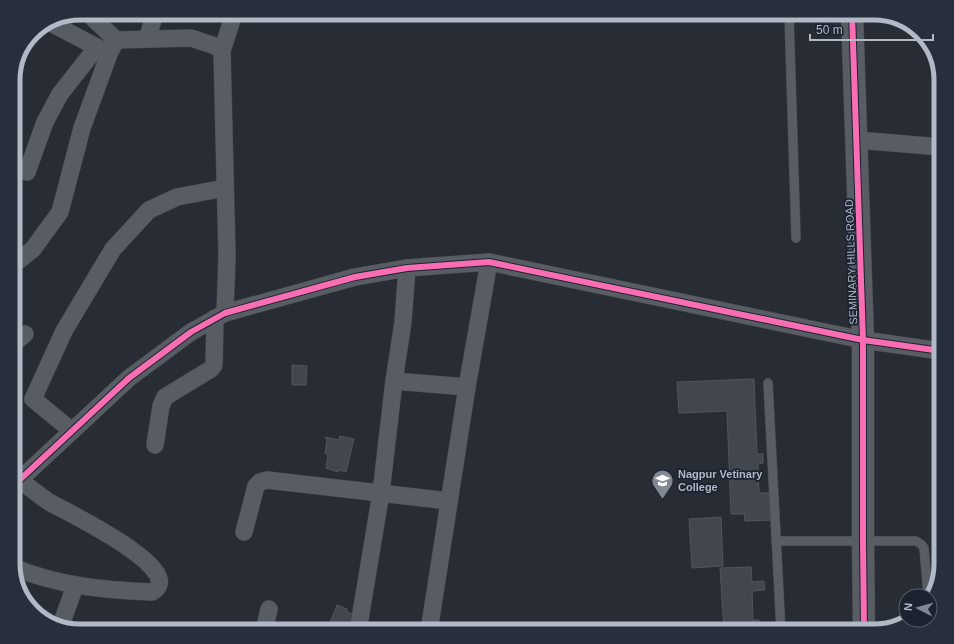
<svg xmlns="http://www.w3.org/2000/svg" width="954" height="644" viewBox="0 0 954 644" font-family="Arial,sans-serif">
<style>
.building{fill:#42474e;stroke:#50555d}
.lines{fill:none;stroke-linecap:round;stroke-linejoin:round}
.service-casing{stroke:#44484e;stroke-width:10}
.minor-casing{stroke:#44484e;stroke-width:18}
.tertiary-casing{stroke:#44484e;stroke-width:23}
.service{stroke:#585c63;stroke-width:9}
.minor{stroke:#585c63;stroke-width:17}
.tertiary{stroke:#585c63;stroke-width:22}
.cycleway-casing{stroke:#1b2330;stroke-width:8}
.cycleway{stroke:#f96db3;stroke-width:6}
.labels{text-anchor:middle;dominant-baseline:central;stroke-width:3.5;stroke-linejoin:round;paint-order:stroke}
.street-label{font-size:11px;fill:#b1b9c7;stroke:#1b2330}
.poi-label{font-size:11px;font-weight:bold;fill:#b1b9c7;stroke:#1b2330;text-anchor:start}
.rim{fill:none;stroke:#b1b9c7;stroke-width:5}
</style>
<rect width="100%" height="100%" fill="#282d35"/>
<g class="building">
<polygon points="292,365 307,366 306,385 292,385"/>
<polygon points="754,379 757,454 763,454 763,463 758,464 759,493 770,493 772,520 745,521 744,514 731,514 727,411 679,413 677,382"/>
<polygon points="340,436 354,439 346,472 339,470 338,472 326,468 328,455 325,453 327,440 325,437 339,440"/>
<polygon points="721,517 723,566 692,568 689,519"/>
<polygon points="751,567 752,582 764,581 765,590 752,591 753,620 759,620 759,631 724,631 720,568"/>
<polygon points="337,605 347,609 347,612 358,616 352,631 339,631 328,627"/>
</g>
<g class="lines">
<defs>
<g id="service">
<polyline points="789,14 796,238"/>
<polyline points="936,350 941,305"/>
<polyline points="768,383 781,631"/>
<polyline points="776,541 916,541 921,544 924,548 928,596"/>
</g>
<g id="minor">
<polyline points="93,18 116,40 191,38 215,46 222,51 227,256 225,313"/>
<polyline points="49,22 106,52"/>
<polyline points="147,39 154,17"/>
<polyline points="222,51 233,17"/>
<polyline points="857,140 941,147"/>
<polyline points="27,172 45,122 60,94 97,47"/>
<polyline points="13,265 33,249 60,212 82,128 109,54 116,40"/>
<polyline points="13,344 25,334"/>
<polyline points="394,381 467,387"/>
<polyline points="72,431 33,399 64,331 113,249 149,210 177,197 225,188"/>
<polyline points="155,445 161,406 165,397 211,369 214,365 215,318"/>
<polyline points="13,486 129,378 191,332 225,313 355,277 407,268 489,262 863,340 941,351"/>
<polyline points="244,532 256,486 260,482 267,480 449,501"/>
<path d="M13,567c46,19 90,23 139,25 39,-21 -89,-82 -103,-90 -10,-7 -20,-15 -30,-22"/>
<polyline points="61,625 75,586"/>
<polyline points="264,631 269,609"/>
<polyline points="358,631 381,493 394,381 403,322 407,268"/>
<polyline points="429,631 467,387 489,262"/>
</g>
<polyline id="tertiary" points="852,13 863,340 863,540 864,631"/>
</defs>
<use href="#service" class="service-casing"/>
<use href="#minor" class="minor-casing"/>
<use href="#tertiary" class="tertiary-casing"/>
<use href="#service" class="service"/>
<use href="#minor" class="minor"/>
<use href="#tertiary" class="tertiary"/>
<defs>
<g id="cycleway">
<polyline points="852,13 863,340 863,540 864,631"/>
<polyline points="13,486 129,378 191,332 225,313 355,277 407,268 489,262 863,340 941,351"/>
</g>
</defs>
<use href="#cycleway" class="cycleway-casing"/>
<use href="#cycleway" class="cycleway"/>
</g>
<defs>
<symbol id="university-pin" viewBox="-11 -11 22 30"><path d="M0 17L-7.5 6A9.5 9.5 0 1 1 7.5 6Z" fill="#818894" stroke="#1b2330"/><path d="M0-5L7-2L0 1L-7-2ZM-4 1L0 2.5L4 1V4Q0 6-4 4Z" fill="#fff"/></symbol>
</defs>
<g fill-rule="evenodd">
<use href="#university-pin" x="650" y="468" width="25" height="34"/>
</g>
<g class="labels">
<g class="street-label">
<text transform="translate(851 262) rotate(-92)">SEMINARY HILLS ROAD</text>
</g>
<g class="poi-label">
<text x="678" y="474">Nagpur Vetinary<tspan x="678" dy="13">College</tspan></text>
</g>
</g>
<path d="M0 0H954V644H0ZM80 20H874A60 60 0 0 1 934 80V564A60 60 0 0 1 874 624H80A60 60 0 0 1 20 564V80A60 60 0 0 1 80 20Z" fill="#272f3c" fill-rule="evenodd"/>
<path class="rim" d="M80 20H874A60 60 0 0 1 934 80V564A60 60 0 0 1 874 624H80A60 60 0 0 1 20 564V80A60 60 0 0 1 80 20Z"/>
<g transform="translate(918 608) rotate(276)"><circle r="19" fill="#1b2330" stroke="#575f6c"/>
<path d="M0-3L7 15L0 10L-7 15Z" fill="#818894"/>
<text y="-6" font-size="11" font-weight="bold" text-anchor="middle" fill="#b1b9c7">N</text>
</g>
<path d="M810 34v6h123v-6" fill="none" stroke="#b1b9c7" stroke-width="2"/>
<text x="816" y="34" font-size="12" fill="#b1b9c7" stroke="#1b2330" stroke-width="3" paint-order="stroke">50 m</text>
</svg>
